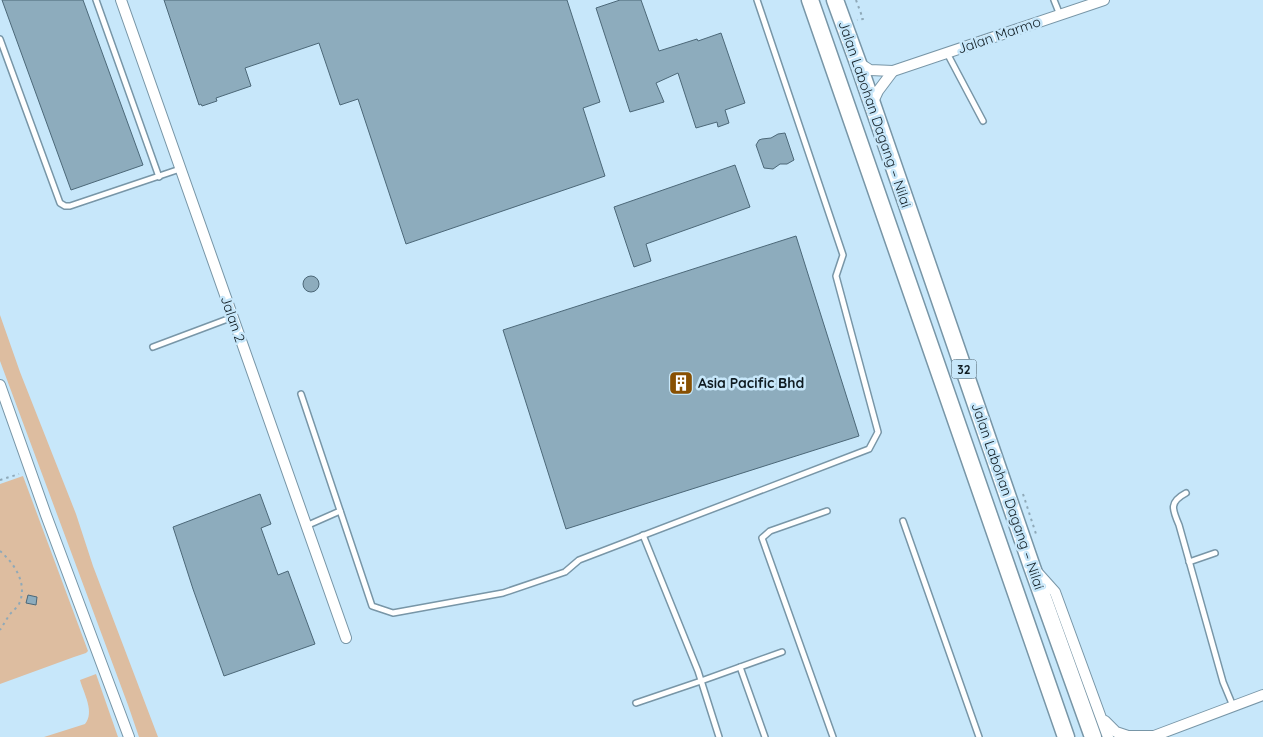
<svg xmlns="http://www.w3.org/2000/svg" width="1263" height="737" viewBox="0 0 1263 737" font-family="Quicksand,sans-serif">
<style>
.green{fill:#ddbda0}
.building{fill:#8dacbd;stroke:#4c6878}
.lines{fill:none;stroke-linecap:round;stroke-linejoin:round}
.service-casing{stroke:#7896a7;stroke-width:8}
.minor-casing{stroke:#7896a7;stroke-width:12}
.primary-casing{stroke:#7896a7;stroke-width:19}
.path{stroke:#8fa9b8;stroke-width:2;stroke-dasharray:2.5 4;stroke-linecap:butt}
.service{stroke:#fff;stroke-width:5}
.minor{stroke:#fff;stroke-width:10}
.primary{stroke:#fff;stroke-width:16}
.labels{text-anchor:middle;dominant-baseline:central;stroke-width:5;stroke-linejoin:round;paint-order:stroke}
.shield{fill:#c7e7fa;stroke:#465862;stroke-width:1}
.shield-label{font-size:12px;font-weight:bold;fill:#0f1b21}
.street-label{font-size:14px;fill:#0f1b21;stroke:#c7e7fa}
.poi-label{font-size:14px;font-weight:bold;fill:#0f1b21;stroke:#c7e7fa;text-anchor:start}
</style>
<rect width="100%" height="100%" fill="#c7e7fa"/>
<g class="green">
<polygon points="0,315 20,372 76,514 93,566 158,737 139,737 128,705 0,361"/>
<polygon points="23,476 88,651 86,653 74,657 0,684 0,484"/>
<path d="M96,674l22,63h-74l41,-13c10,-12 -1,-30 -5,-44z"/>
</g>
<g class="building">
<polygon points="2,0 83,0 143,165 71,190"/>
<polygon points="164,0 567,0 600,102 583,108 605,176 406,244 358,99 340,105 319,43 245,68 251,86 216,98 217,101 202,106 201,104 199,105"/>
<polygon points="620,0 641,0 659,51 697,39 698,41 721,33 745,103 725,110 729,123 718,127 717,122 696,128 678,73 656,83 664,102 630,112 596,8"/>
<polygon points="785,133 794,160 787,164 780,164 773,169 764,168 756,145 759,140 762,139 771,138 778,134"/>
<polygon points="735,165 750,207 646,244 651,261 634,267 614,207"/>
<polygon points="796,236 859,436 566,529 503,330"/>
<circle cx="311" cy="284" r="8"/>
<polygon points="260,494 271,524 261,528 278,575 288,571 315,644 224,676 193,589 173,527"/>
<polygon points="28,595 37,597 36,605 26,603"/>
</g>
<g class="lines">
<defs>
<g id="service">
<polyline points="96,0 159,177"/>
<polyline points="1054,0 1060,15"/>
<polyline points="0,39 60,203 65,206 70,206 180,169"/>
<polyline points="947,53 983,121"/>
<polyline points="153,347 233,317"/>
<polyline points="301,394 372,606 393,613 503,593 565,572 579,560 869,449 878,432 836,276 843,255 757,0"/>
<path d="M1186,493c-17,9 -14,16 -7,32l44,157 10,24"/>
<polyline points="827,511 770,531 762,538 833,737"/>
<polyline points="903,521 979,737"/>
<polyline points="306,526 340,511"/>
<polyline points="643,535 698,671 719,737"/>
<polyline points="1189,562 1215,553"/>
<polyline points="740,667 765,737"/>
<polyline points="636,703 701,681 782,652"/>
</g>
<g id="minor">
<polyline points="121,0 346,638"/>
<polyline points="859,63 870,70 893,71 1104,0"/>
<polyline points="872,104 878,91 893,71"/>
<polyline points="0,385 46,515 129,737"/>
<polyline points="1038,573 1055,592 1108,737"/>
<polyline points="1105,721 1116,732 1128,736 1154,736 1153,737"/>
<polyline points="1154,736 1263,695"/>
</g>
<g id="primary">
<polyline points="810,0 1066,737"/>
<polyline points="835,0 858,63 1032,567 1093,737"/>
</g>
</defs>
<use href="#service" class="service-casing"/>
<use href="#minor" class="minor-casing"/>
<use href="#primary" class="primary-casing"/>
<g class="path">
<polyline points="856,0 863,19 857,20"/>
<polyline points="0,480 19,474"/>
<polyline points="1023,494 1036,534"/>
<path d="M0,551c15,13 28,33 19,53 -2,3 -5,6 -8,9 -4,5 -7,11 -11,17"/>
</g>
<use href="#service" class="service"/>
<use href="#minor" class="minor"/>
<use href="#primary" class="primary"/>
</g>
<defs>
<symbol id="building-square" viewBox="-11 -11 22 22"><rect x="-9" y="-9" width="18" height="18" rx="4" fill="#885002" stroke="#c7e7fa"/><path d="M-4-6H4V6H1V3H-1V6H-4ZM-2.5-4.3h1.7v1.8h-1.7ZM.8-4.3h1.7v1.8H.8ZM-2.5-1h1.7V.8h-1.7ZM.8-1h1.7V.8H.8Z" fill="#fff"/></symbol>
</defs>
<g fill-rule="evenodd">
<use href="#building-square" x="667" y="369" width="28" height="28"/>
</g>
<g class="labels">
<rect class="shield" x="951.5" y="359.5" width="25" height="19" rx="4"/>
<g class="shield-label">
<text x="964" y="369">32</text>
</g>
<g class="street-label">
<text transform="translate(999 35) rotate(-19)">Jalan Marmo</text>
<text transform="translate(875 114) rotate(71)">Jalan Labohan Dagang ‒ Nilai</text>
<text transform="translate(233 319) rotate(71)">Jalan 2</text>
<text transform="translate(1008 496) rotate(71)">Jalan Labohan Dagang ‒ Nilai</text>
</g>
<g class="poi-label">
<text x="698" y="383">Asia Pacific Bhd</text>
</g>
</g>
</svg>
